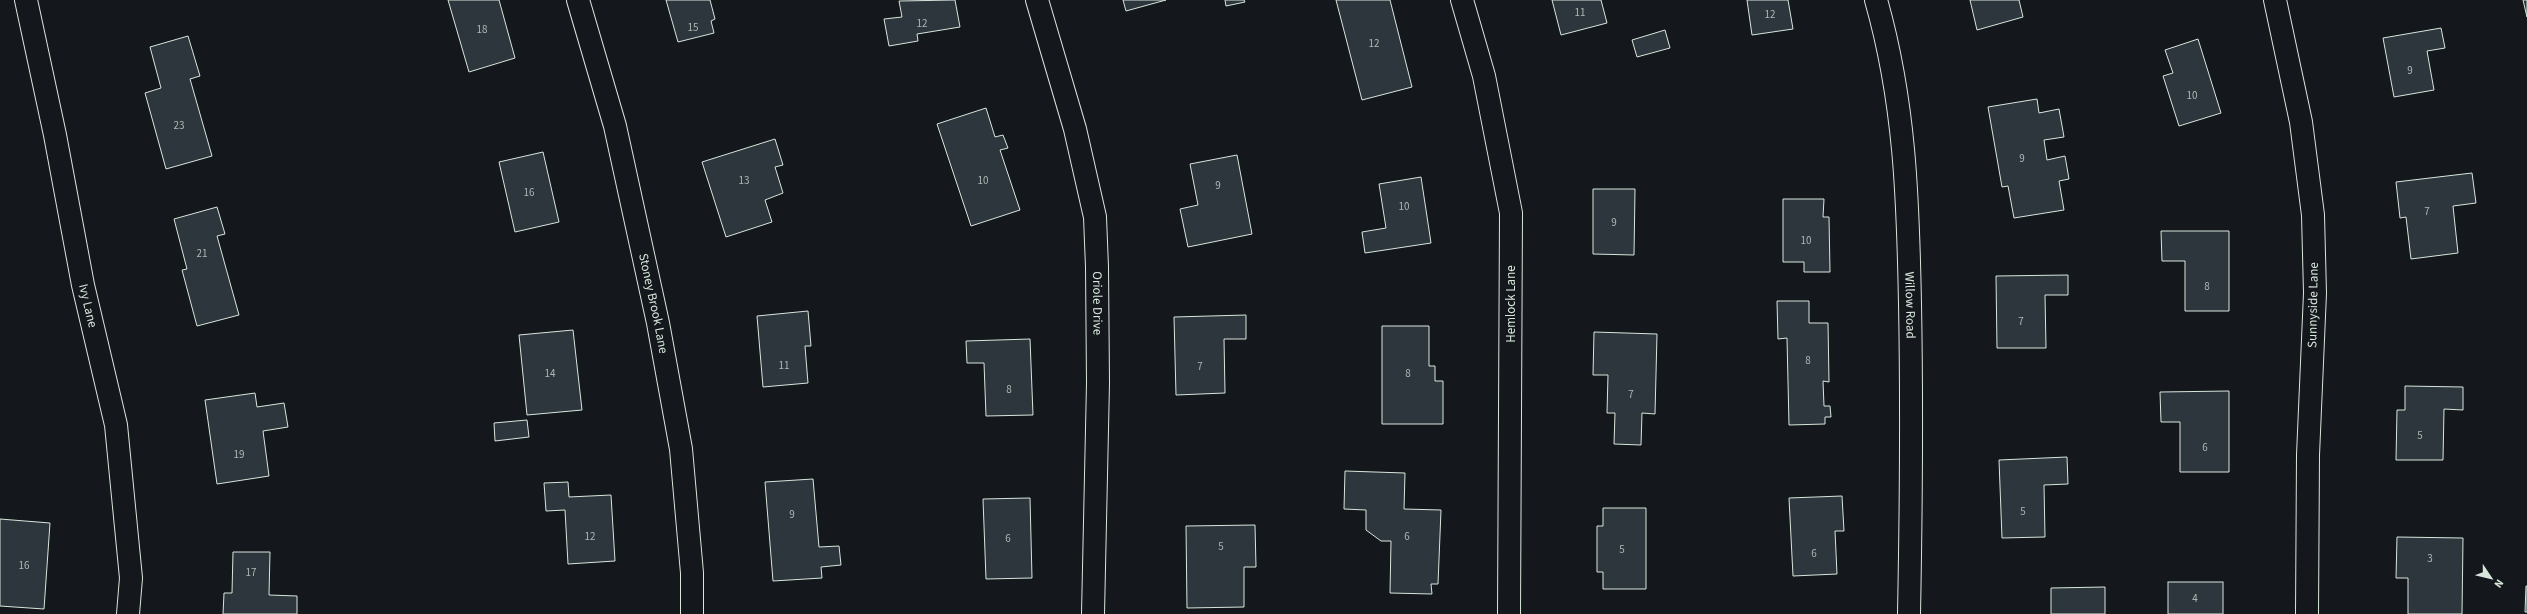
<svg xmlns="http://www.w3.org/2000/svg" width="2527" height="614" viewBox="0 0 2527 614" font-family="'Source Sans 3',sans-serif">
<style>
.building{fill:#2c363c;stroke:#d8e6dc}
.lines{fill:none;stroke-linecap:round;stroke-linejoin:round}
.minor-casing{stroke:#d8e6dc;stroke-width:24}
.minor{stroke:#14181c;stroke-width:22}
.labels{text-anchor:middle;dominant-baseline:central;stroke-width:3;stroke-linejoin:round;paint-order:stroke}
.number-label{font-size:11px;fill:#adbab4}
.street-label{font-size:13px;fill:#d8e6dc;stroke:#14181c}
</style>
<rect width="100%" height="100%" fill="#14181c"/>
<g class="building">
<polygon points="448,0 499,0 515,58 469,72"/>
<polygon points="666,0 710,0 715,19 711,21 714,33 678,42"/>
<polygon points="955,0 960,27 917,34 918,41 889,46 884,19 902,17 899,1"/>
<polygon points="1123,0 1166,0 1126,11"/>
<polygon points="1225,0 1244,0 1245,2 1226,6"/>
<polygon points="1336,0 1390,0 1412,87 1362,100"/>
<polygon points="1552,0 1601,0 1607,23 1561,35"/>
<polygon points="1747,0 1788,0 1793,29 1752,35"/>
<polygon points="1970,0 2019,0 2023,17 1977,30"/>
<polygon points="2523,0 2527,0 2527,17"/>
<polygon points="2441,28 2445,48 2427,51 2434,90 2394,97 2383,38"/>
<polygon points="1665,30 1670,48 1637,57 1632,40"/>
<polygon points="188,36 200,76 190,79 212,156 166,169 145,93 161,88 150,47"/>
<polygon points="2198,39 2221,113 2179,126 2163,76 2173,73 2165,50"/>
<polygon points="2037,99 2039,113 2059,109 2064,137 2044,140 2047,160 2065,156 2069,179 2059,181 2064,210 2014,218 2008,186 2002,187 1988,107"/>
<polygon points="986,108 995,137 1003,135 1008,148 1000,150 1020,210 971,226 937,124"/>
<polygon points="775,139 783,165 775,167 783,193 765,200 772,222 726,237 702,162"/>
<polygon points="543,152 559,222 515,232 499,162"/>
<polygon points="1237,155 1252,234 1188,247 1180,209 1198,205 1190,164"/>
<polygon points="2472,173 2476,203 2453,206 2458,253 2411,259 2406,217 2400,218 2396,182"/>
<polygon points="1421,177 1431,243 1365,253 1362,232 1386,228 1379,184"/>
<polygon points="1593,189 1635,189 1634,255 1593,254"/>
<polygon points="1783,199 1824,199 1823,217 1829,217 1830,272 1804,272 1804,262 1783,262"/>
<polygon points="217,207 225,234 217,236 239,315 197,326 182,270 187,269 174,219"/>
<polygon points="2161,231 2229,231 2229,311 2185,311 2185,261 2162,261"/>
<polygon points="2068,275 2068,295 2045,295 2046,348 1997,348 1996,276"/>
<polygon points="1777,301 1809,301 1809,323 1828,323 1829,382 1823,381 1824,406 1830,406 1831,417 1825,417 1825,424 1789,425 1787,338 1778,339"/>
<polygon points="808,311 811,346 805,346 808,383 763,387 757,316"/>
<polygon points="1246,315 1246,339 1224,339 1225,393 1176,395 1174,317"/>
<polygon points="1382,326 1429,326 1429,366 1435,366 1435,381 1443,381 1443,424 1382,424"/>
<polygon points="573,330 582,410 527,415 519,335"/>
<polygon points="1594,332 1657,334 1655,414 1642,413 1641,445 1614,444 1615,413 1607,413 1608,375 1593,375"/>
<polygon points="1030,339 1033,415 986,416 984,363 967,363 966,341"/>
<polygon points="2405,386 2463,387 2463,410 2444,409 2443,460 2396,460 2397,410 2405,410"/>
<polygon points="2229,391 2229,472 2180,472 2180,422 2161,422 2160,392"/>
<polygon points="255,393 257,407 284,403 288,427 263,431 269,476 217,484 205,400"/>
<polygon points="527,420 529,437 495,441 494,423"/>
<polygon points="2067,457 2068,484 2044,485 2045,537 2002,538 1999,460"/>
<polygon points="1345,471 1405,473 1404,509 1441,510 1438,584 1431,584 1432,594 1390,593 1391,541 1381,541 1366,530 1366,510 1344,509"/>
<polygon points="813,479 819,547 839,546 841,565 821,567 822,578 773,581 765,482"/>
<polygon points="568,482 569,497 611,495 615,561 568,564 565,510 546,511 544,483"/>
<polygon points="1842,496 1844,531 1835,531 1837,574 1793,576 1789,498"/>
<polygon points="1030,498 1032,578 986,579 983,499"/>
<polygon points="1603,508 1646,508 1646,589 1603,589 1603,572 1597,572 1597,526 1603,526"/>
<polygon points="0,519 50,523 44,609 0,606"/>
<polygon points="1255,525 1256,567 1244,567 1244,607 1187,608 1186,526"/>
<polygon points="2397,537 2463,538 2462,614 2408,614 2408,578 2396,578"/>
<polygon points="233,552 270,552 269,595 297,596 297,614 223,614 224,593 232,593"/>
<rect x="2168" y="582" width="55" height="32"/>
<polygon points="2526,586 2527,586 2527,612 2525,612"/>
<polygon points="2105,587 2105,614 2051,614 2051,588"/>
</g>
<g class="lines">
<defs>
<g id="minor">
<path id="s1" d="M26,0l29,135 28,150 33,140 15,153 -3,36"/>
<path id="s2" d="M578,0l37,126 43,197 23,126 11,124v41"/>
<path id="s3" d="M1037,0l38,129 20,88 2,50 1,116 -5,231"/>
<polyline points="1462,0 1484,76 1511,213 1509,614"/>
<path id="s4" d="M1876,0c29,102 32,198 34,304 2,103 1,207 -1,310"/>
<polyline points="2275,0 2301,122 2313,215 2315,293 2308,455 2307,614"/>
</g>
</defs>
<use href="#minor" class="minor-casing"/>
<use href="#minor" class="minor"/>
</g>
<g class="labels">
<g class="number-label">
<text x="1580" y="12">11</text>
<text x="1770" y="14">12</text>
<text x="922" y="23">12</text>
<text x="693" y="27">15</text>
<text x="482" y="29">18</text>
<text x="1374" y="43">12</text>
<text x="2410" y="70">9</text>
<text x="2192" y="95">10</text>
<text x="179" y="125">23</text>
<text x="2022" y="158">9</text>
<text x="744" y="180">13</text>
<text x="983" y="180">10</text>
<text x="1218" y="185">9</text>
<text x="529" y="192">16</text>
<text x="1404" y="206">10</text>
<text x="2427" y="211">7</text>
<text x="1614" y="222">9</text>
<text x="1806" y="240">10</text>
<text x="202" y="253">21</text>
<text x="2207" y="286">8</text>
<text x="2021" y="321">7</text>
<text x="1808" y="360">8</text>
<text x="784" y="365">11</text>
<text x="1200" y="366">7</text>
<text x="550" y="373">14</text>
<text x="1408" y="373">8</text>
<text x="1009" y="389">8</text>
<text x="1631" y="394">7</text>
<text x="2420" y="435">5</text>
<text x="2205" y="447">6</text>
<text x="239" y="454">19</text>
<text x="2023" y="511">5</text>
<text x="792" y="514">9</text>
<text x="590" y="536">12</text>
<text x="1407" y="536">6</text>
<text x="1008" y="538">6</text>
<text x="1221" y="546">5</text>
<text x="1622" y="549">5</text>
<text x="1814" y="553">6</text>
<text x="2430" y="558">3</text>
<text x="24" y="565">16</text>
<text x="251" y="572">17</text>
<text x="2195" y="598">4</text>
</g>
<g class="street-label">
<text stroke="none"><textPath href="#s3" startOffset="311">Oriole Drive</textPath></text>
<text stroke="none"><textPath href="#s2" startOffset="313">Stoney Brook Lane</textPath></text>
<text transform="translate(1511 304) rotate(-90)">Hemlock Lane</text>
<text stroke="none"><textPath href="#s4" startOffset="308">Willow Road</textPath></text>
<text transform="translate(2313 305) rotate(-89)">Sunnyside Lane</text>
<text stroke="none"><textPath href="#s1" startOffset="312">Ivy Lane</textPath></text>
</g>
</g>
<g transform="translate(2491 578) rotate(125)" stroke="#14181c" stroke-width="3" paint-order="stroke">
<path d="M0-3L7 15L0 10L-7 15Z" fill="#d8e6dc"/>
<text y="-6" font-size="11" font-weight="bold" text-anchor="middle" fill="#d8e6dc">N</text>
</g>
</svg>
